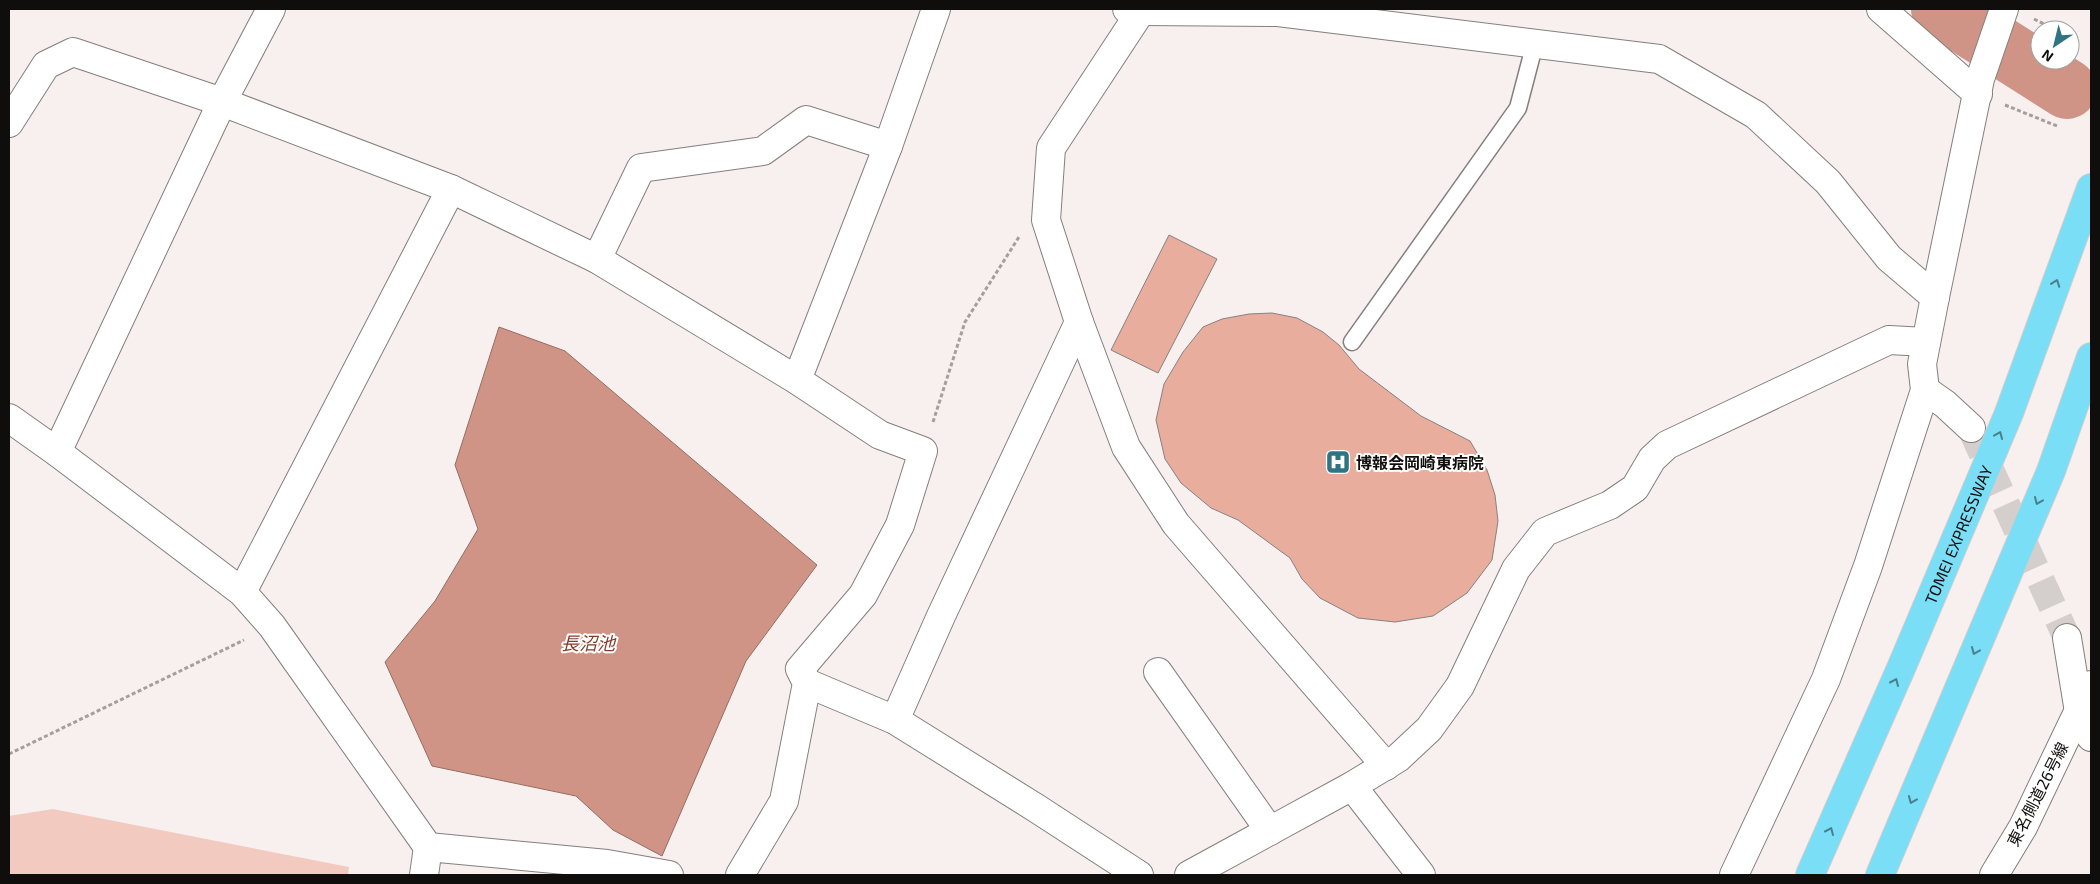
<svg xmlns="http://www.w3.org/2000/svg" width="2100" height="884" viewBox="0 0 2100 884" font-family="'Exo 2','Noto Sans JP',sans-serif">
<style>
.green{fill:#f3cac0}
.water{fill:#cf9486;stroke:#966c62}
.lines{fill:none;stroke-linecap:round;stroke-linejoin:round}
.river{stroke:#cf9486;stroke-width:60}
.building{fill:#e9ad9e;stroke:#878180}
.street-tunnel{stroke:#d4cecd;stroke-width:28;stroke-dasharray:28 14;stroke-linecap:butt}
.lane-casing{stroke:#847f7d;stroke-width:19}
.street-casing{stroke:#847f7d;stroke-width:30}
.highway-casing{stroke:#cfcfcf;stroke-width:30}
.path{stroke:#a49f9e;stroke-width:3;stroke-dasharray:4 2.5;stroke-linecap:butt}
.lane{stroke:#fff;stroke-width:16}
.street{stroke:#fff;stroke-width:28}
.highway{stroke:#79def6;stroke-width:28}
.oneway{stroke:#4a808d}
.labels{text-anchor:middle;dominant-baseline:central;stroke-width:4;stroke-linejoin:round;paint-order:stroke}
.poi-label{font-size:16px;font-weight:bold;fill:#100e0d;stroke:#fff;text-anchor:start}
.street-label{font-size:16px;fill:#100e0d;stroke:#fff}
.water-label{font-size:18px;font-style:italic;fill:#843b2b;stroke:#fff}
</style>
<rect width="100%" height="100%" fill="#f7f0ef"/>
<polygon class="green" points="53,809 349,867 348,875 9,875 9,816"/>
<polygon class="water" points="499,327 565,351 817,565 746,661 662,856 613,830 576,796 432,766 385,662 435,601 478,529 455,465"/>
<g class="lines">
<polyline class="river" points="1941,9 2067,89"/>
</g>
<g class="building">
<polygon points="1169,235 1217,259 1158,373 1111,350"/>
<polygon points="1272,313 1297,318 1323,332 1339,345 1359,369 1421,416 1470,441 1487,470 1495,495 1498,521 1492,560 1467,593 1433,616 1395,622 1358,618 1320,598 1302,579 1290,558 1238,520 1211,508 1181,483 1165,459 1156,420 1164,384 1183,352 1203,327 1222,319 1249,314"/>
</g>
<g class="lines">
<polyline class="street-tunnel" points="1971,428 2067,638"/>
<defs>
<polyline id="lane" points="1352,342 1518,108 1535,43"/>
<g id="street">
<polyline points="1127,9 1141,11 1278,12 1659,59 1756,115 1828,182 1889,258 1935,297"/>
<polyline points="1881,9 1978,94"/>
<polyline points="1141,11 1051,148 1046,220 1079,322 1126,447 1176,524 1386,766"/>
<polyline points="9,123 46,65 73,52 222,102 451,189 597,259 797,380 888,146 936,9"/>
<polyline points="597,259 641,168 763,151 806,120 888,146"/>
<polyline points="1925,390 1945,404 1971,428"/>
<polyline points="9,418 57,452 242,592 272,626 428,847"/>
<polyline points="57,452 222,102 271,9"/>
<polyline points="242,592 451,189"/>
<polyline points="2067,638 2079,712 2091,737"/>
<polyline points="1158,672 1270,831"/>
<polyline points="807,683 895,720 1036,808 1139,875"/>
<polyline points="895,720 941,616 1079,322"/>
<polyline points="1352,786 1421,875"/>
<polyline points="424,875 428,847 607,864 669,875"/>
<polyline points="740,875 784,801 807,683 800,669 863,595 900,525 923,451 880,435 797,380"/>
<polyline points="1189,875 1352,786 1398,758 1429,729 1460,686 1516,569 1545,532 1610,505 1635,488 1652,459 1667,445 1889,340 1926,342"/>
<polyline points="1734,875 1826,679 1868,566 1925,390 1922,364 1935,297 1980,79 2004,9"/>
<polyline points="1994,875 2023,827 2091,685"/>
</g>
<g id="highway">
<path id="s1" d="M1810,875l92,-209 107,-253 82,-225"/>
<polyline points="1880,875 2051,471 2091,357"/>
</g>
</defs>
<use href="#lane" class="lane-casing"/>
<use href="#street" class="street-casing"/>
<use href="#highway" class="highway-casing"/>
<g class="path">
<polyline points="2034,19 2056,30"/>
<polyline points="2005,105 2057,126"/>
<polyline points="933,422 965,322 1019,237"/>
<polyline points="9,754 244,640"/>
</g>
<use href="#lane" class="lane"/>
<use href="#street" class="street"/>
<use href="#highway" class="highway"/>
</g>
<defs><path id="oneway-chevron" d="M-2-3.5L2.5 0L-2 3.5" fill="none" stroke-width="1.6" stroke-linecap="round" stroke-linejoin="round" transform="scale(1.25)"/></defs>
<g class="oneway">
<use href="#oneway-chevron" transform="translate(2056 283) rotate(-70)"/>
<use href="#oneway-chevron" transform="translate(1999 435) rotate(-67)"/>
<use href="#oneway-chevron" transform="translate(2038 501) rotate(113)"/>
<use href="#oneway-chevron" transform="translate(1975 651) rotate(113)"/>
<use href="#oneway-chevron" transform="translate(1895 682) rotate(-66)"/>
<use href="#oneway-chevron" transform="translate(1912 800) rotate(113)"/>
<use href="#oneway-chevron" transform="translate(1830 831) rotate(-66)"/>
</g>
<defs>
<symbol id="hospital-square" viewBox="-11 -11 22 22"><rect x="-9" y="-9" width="18" height="18" rx="4" fill="#2f7483" stroke="#fff"/><path d="M-5-5h3v3.5h4V-5h3V5h-3V1.5h-4V5h-3Z" fill="#fff"/></symbol>
</defs>
<g fill-rule="evenodd">
<use href="#hospital-square" x="1324" y="448" width="28" height="28"/>
</g>
<g class="labels">
<g class="poi-label">
<text x="1356" y="462">博報会岡崎東病院</text>
</g>
<g class="street-label">
<text stroke="none"><textPath href="#s1" startOffset="371">TOMEI EXPRESSWAY</textPath></text>
<text transform="translate(2037 794) rotate(-63)">東名側道26号線</text>
</g>
<g class="water-label">
<text x="588" y="643">長沼池</text>
</g>
</g>
<rect width="2100" height="884" fill="none" stroke="#100e0d" stroke-width="20"/>
<g transform="translate(2055 45) rotate(215)"><circle r="24" fill="#ffffff" stroke="#9f9f9e"/>
<path d="M0-4L9 19L0 12L-9 19Z" fill="#2f7483"/>
<text y="-8" font-size="14" font-weight="bold" text-anchor="middle" fill="#100e0d">N</text>
</g>
</svg>
